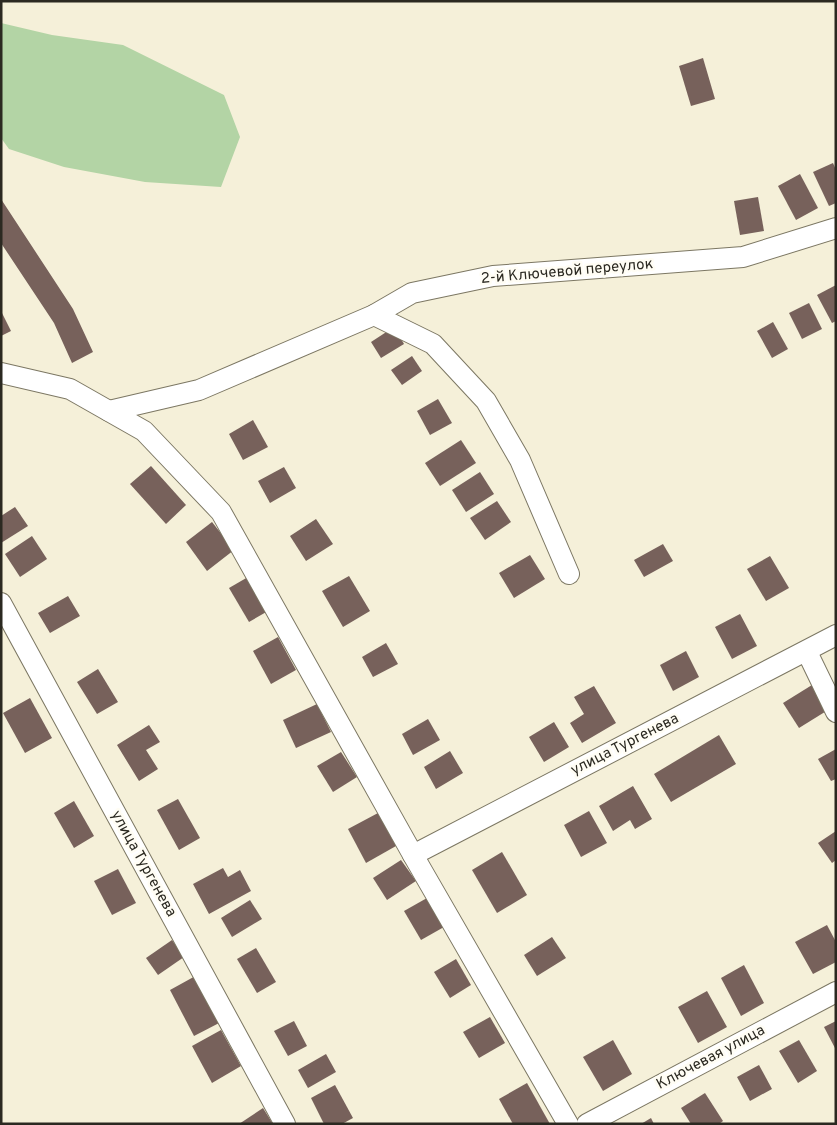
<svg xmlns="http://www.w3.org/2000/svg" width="837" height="1125" viewBox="0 0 837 1125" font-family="Overpass,sans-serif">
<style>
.green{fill:#b3d4a5}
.building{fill:#77615b}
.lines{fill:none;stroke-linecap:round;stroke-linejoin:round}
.minor-casing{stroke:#7c7763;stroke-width:22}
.minor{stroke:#fff;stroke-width:20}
.labels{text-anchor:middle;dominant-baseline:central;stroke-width:5;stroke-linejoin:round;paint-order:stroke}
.street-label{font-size:15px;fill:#2b2921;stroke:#fffdf4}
</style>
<rect width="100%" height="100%" fill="#f5f0d9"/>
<polygon class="green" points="1,23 52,35 123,45 224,95 240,137 221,187 145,182 64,167 9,149 1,138"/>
<g class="building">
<polygon points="703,58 715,99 691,106 679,66"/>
<polygon points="833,163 836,170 836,203 829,206 813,172"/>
<polygon points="800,174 818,208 796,220 778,186"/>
<polygon points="758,197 764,231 740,235 734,201"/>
<polygon points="1,199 73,309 93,352 72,363 54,323 1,243"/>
<polygon points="836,285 836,321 832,323 817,295"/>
<polygon points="809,303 822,329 802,339 789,313"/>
<polygon points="1,311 11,331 1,336"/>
<polygon points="773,322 788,349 772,358 757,331"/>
<polygon points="394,327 404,344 381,358 371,342"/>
<polygon points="412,356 422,371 402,385 391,370"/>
<polygon points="438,399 452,423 430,435 417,411"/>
<polygon points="253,420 268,447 243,460 229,434"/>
<polygon points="461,440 476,463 440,486 425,463"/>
<polygon points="151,466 186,505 166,524 130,484"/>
<polygon points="284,467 296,488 270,503 258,481"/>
<polygon points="480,472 494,494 466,512 452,490"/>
<polygon points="497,501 511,522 485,540 470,518"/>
<polygon points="15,507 28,526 1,543 1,516"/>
<polygon points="316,519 333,544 306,561 290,536"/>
<polygon points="212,522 234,550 207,571 186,542"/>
<polygon points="32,536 47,559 20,577 5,554"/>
<polygon points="663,544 673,561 644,577 634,560"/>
<polygon points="530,555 545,579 514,598 499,573"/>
<polygon points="770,556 789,588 766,601 747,569"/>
<polygon points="349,576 370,611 343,627 322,591"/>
<polygon points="248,577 268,611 249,622 229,588"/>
<polygon points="68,596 80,616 50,633 38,613"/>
<polygon points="740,614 757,646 732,659 715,627"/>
<polygon points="278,637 296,670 271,684 253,651"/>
<polygon points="386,643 398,664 373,677 362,657"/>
<polygon points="686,651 699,677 673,691 660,665"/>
<polygon points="98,669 118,702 97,714 77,682"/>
<polygon points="812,685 828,710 799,728 783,703"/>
<polygon points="594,686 616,723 582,743 570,723 584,714 574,697"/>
<polygon points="30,698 52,738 25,753 3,713"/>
<polygon points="317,704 331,732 296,748 283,720"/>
<polygon points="428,719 440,740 413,755 402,734"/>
<polygon points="554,722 569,747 544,762 529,737"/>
<polygon points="149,725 160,742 146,750 158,769 139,781 117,745"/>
<polygon points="719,735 736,764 671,802 654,774"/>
<polygon points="836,749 836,779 831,781 818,759"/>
<polygon points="450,751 463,773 436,789 424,767"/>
<polygon points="341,752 357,777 333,792 317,766"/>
<polygon points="633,786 652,819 635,829 630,820 613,831 599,806"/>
<polygon points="178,799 200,838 179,850 157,810"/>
<polygon points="74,801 94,836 74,848 54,813"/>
<polygon points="589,811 607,843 581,857 564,825"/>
<polygon points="378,813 396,846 366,863 348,829"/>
<polygon points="836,831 836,860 832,863 818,843"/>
<polygon points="502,852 527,895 497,913 472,870"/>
<polygon points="401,860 416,881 387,900 373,878"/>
<polygon points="223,868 228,877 240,870 251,891 209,914 193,884"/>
<polygon points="118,869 136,903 112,915 94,881"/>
<polygon points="427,898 444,927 421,940 404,911"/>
<polygon points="250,900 262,919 232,937 221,918"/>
<polygon points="827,925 836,942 836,962 813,974 795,942"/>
<polygon points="552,937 566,958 537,976 524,955"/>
<polygon points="172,940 184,957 158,975 146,958"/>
<polygon points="256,948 276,982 257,993 237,959"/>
<polygon points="456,959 471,985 450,998 434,972"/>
<polygon points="744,965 764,1003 741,1016 721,978"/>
<polygon points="199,974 223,1021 194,1036 170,990"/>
<polygon points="707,991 727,1027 698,1043 678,1007"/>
<polygon points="490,1017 505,1043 479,1058 463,1032"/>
<polygon points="294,1021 307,1046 288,1056 274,1031"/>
<polygon points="836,1021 836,1050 824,1027"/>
<polygon points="221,1030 241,1066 212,1083 192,1046"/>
<polygon points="613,1040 632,1074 603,1091 583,1057"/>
<polygon points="799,1040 817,1071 798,1083 779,1051"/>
<polygon points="326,1054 336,1072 308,1088 298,1070"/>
<polygon points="759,1065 772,1089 750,1101 737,1077"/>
<polygon points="527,1083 550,1124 513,1124 499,1099"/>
<polygon points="335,1085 353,1118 342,1124 324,1124 311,1098"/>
<polygon points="705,1093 723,1121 719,1124 691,1124 681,1108"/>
<polygon points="263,1108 273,1124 239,1124"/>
<polygon points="651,1118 654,1124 641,1124"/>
</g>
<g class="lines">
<defs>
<g id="minor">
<polyline points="374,315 433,344 486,401 520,460 569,574"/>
<polyline points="1,373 70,389 144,431 221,512 413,855 568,1124"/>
<polyline points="109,411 199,390 374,315 412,293 493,276 743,257 836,228"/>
<polyline points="1,603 285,1124"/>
<polyline points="807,652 836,712"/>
<polyline points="413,855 836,635"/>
<polyline points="587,1124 836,992"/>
</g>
</defs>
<use href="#minor" class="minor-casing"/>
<use href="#minor" class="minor"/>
</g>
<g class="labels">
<g class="street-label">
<text transform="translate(567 272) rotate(-5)">2-й Ключевой переулок</text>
<text transform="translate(625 745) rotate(-27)">улица Тургенева</text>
<text transform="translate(143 864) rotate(61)">улица Тургенева</text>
<text transform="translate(711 1058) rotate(-28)">Ключевая улица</text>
</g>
</g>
<rect width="837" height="1125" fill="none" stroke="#2b2921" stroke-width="5"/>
</svg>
